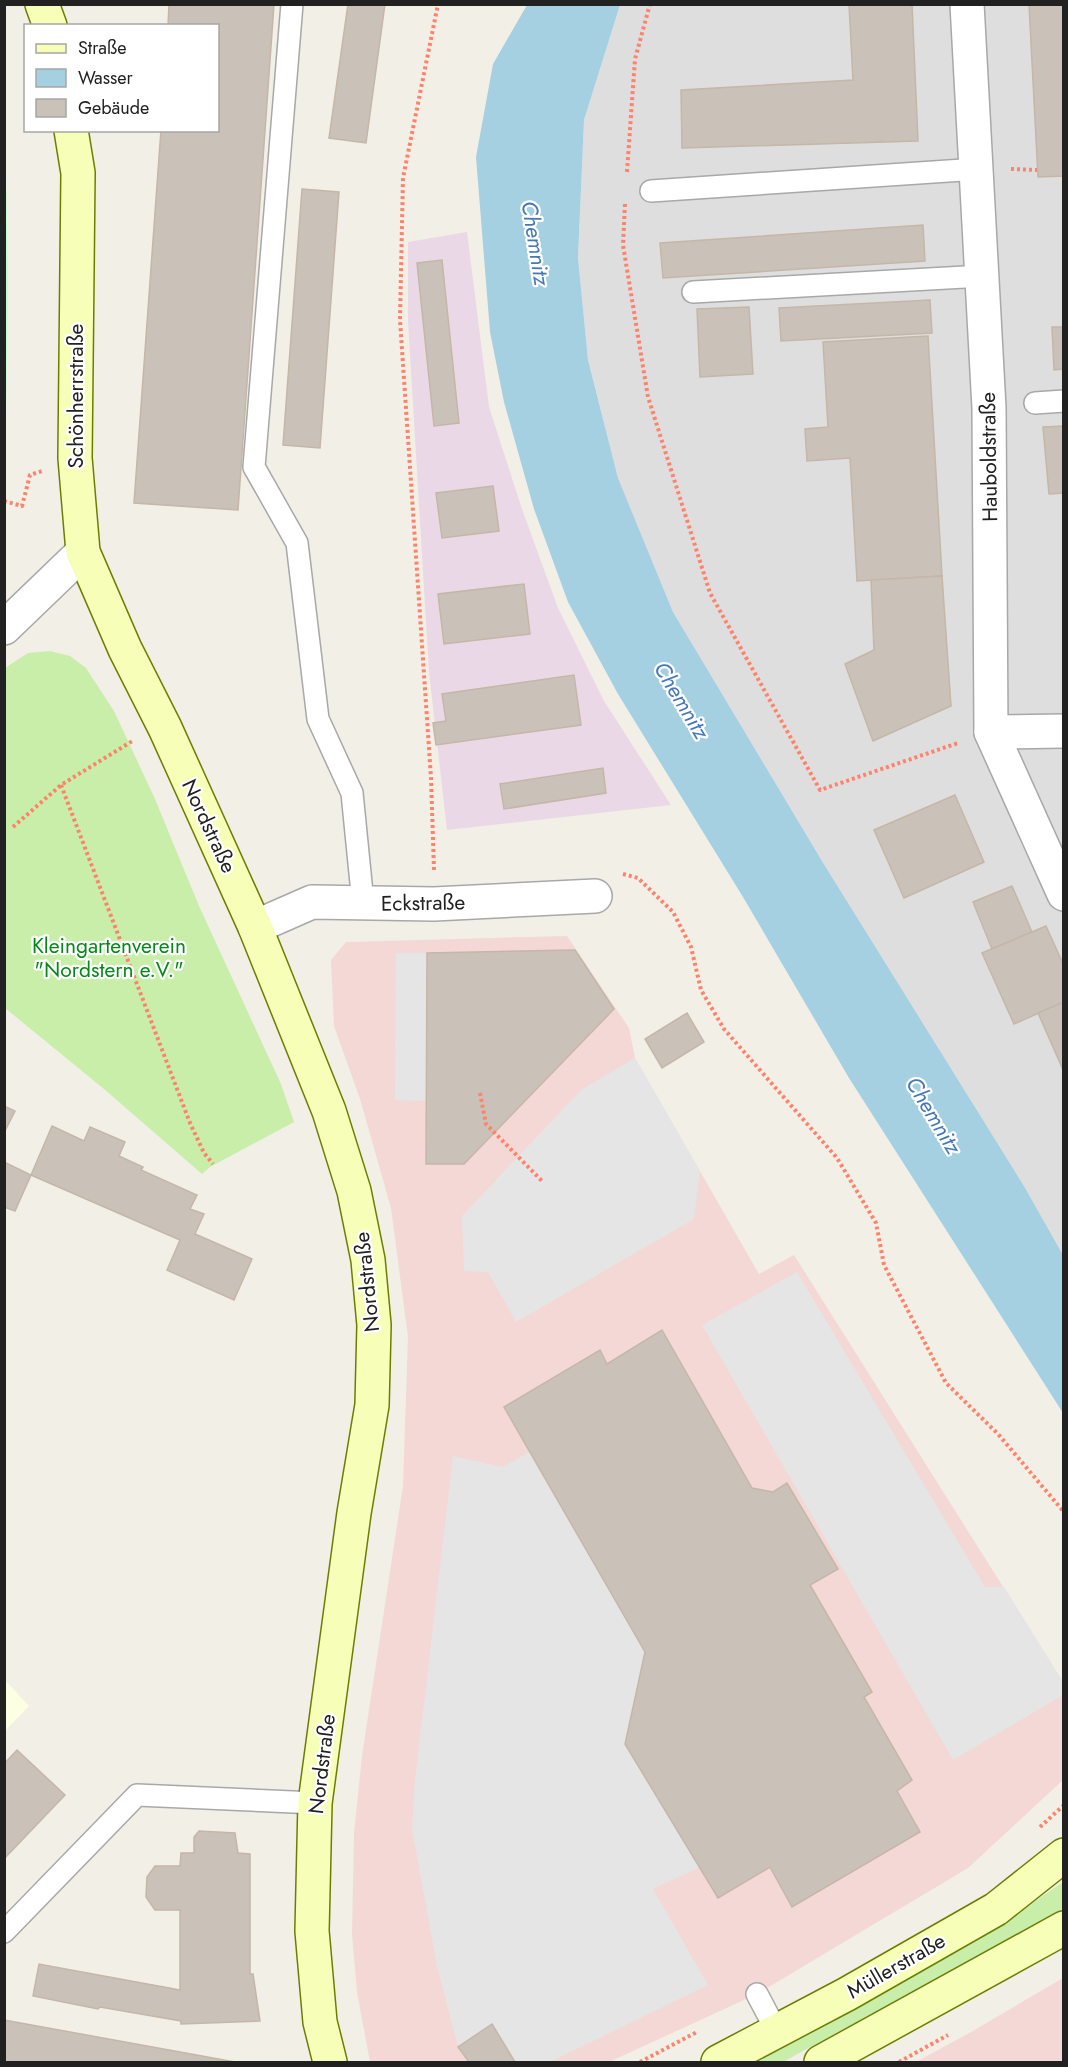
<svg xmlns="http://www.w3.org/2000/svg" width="1068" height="2067" viewBox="0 0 1068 2067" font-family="Jost,sans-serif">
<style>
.residential{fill:#dfdede}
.commercial{fill:#f3d8d5}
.industrial{fill:#ebd8e6}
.education{fill:#fdffe2}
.grass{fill:#c8eeaa}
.park{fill:#c2fdca}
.parking{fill:#e5e5e5}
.water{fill:#a4d0e2}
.building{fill:#cac2b9;stroke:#c5b6a8;stroke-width:1.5}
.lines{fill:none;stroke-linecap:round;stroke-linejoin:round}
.service-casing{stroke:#a8a8a8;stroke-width:24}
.minor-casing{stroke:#a8a8a8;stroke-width:36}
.secondary-casing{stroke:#6a7f00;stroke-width:36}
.path{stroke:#ff826a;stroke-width:4;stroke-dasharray:3 3;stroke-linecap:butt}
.service{stroke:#fff;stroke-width:21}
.minor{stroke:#fff;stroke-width:33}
.secondary{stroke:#f6feb8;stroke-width:33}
.labels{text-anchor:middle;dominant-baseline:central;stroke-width:4.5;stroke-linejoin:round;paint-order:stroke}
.street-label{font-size:21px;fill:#212121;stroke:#fff}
.park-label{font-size:21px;fill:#048917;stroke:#fff}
.water-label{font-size:22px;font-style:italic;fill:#4578b8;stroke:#fff}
</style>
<rect width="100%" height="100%" fill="#f2efe7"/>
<polygon class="residential" points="620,5 1063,5 1063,1255 1024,1186 822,861 673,612 618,478 588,360 578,258 584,120"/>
<g class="commercial">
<polygon points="567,936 629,1028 635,1058 759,1274 794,1255 1063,1682 1063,1780 968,1868 757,1994 609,2062 370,2062 357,1992 352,1934 354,1833 362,1756 403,1486 408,1337 391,1208 360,1099 334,1026 331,960 346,942"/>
<polygon points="1063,1978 1063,2062 916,2062 971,2032"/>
</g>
<polygon class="industrial" points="467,232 489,407 522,509 558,608 604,701 671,805 447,830 429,672 408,321 408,242"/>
<polygon class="education" points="5,1680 29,1706 5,1731"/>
<g class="grass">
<polygon points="50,651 70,656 86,668 114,711 155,799 199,906 281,1084 294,1122 210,1167 202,1174 104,1089 5,1008 5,668 28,653"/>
<polygon points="1063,1882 1062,1909 783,2062 754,2062 977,1941"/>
</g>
<polygon class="park" points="5,107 8,287 5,494"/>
<g class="parking">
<polygon points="396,953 427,953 426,1101 395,1100"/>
<polygon points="635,1058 700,1171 694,1219 516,1322 488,1272 464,1271 462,1216 581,1090"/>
<polygon points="797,1272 985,1587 1004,1587 1063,1682 1063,1695 953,1760 702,1325"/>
<polygon points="529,1452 645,1652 625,1744 700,1867 653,1889 708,1985 550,2062 515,2062 492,2024 458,2047 437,1966 412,1829 415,1780 453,1456 503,1467"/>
</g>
<polygon class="water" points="527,5 620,5 584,120 578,258 588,360 618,478 673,612 822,861 1024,1186 1063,1255 1063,1413 849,1078 743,897 618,694 568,602 534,509 504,402 490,332 476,157 493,64"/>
<g class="building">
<polygon points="169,4 274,4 238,510 134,503 161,130 218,130 218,26 168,26"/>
<polygon points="348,4 385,4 366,143 329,138"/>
<polygon points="849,4 912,4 918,141 682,148 681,90 853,80"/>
<polygon points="1029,4 1064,4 1064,176 1038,177"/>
<polygon points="302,189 339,192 320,448 283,445"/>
<polygon points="923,225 925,261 663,278 660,243"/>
<polygon points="442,260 459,423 434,426 417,263"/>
<polygon points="930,300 932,333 781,341 779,308"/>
<polygon points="749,307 753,374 700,377 697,309"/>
<polygon points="1052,327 1064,327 1064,369 1054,370"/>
<polygon points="928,336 942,576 857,581 850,458 807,461 805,429 828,427 823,342"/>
<polygon points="1064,426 1064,493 1049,494 1043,427"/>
<polygon points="493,486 499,531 442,538 436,493"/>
<polygon points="942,576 951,706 873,741 845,664 874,650 871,580"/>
<polygon points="524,584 530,634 444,644 438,594"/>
<polygon points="574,675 581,725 436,745 433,723 446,721 442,694"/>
<polygon points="603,768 606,793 504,809 500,784"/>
<polygon points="955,795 984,862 904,898 874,830"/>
<polygon points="1012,886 1032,932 992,949 973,902"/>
<polygon points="1046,926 1064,966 1064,1002 1014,1024 982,953"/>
<polygon points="575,950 614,1009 464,1164 426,1164 427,953"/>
<polygon points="1064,1002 1064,1072 1038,1013"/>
<polygon points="687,1013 704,1042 662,1068 645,1039"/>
<polygon points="4,1106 15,1111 4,1133"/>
<polygon points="52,1126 84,1141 90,1127 125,1142 119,1156 143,1167 141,1170 197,1195 190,1209 204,1214 195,1234 252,1259 234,1300 167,1270 180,1240 31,1175"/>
<polygon points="4,1162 31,1175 15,1211 4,1207"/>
<polygon points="662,1330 752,1488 773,1492 787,1483 838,1569 810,1585 872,1692 864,1697 912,1780 897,1791 920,1832 792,1907 770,1867 718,1898 625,1744 645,1652 504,1407 600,1350 607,1364"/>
<polygon points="17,1750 65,1795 4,1859 4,1764"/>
<polygon points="199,1831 235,1833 238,1853 250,1854 250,1974 253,1974 260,2021 181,2024 181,2021 100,2007 98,2009 33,1996 39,1964 180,1990 180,1910 155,1910 146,1897 147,1877 155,1866 180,1866 181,1853 194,1853 194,1837"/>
<polygon points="4,2020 235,2062 4,2062"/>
<polygon points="492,2024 515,2062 469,2062 458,2047"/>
</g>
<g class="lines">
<defs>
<g id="service">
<polyline points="292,4 254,467 297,543 318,719 352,793 363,903"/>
<polyline points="651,191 978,169"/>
<polyline points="693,292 983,276"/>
<polyline points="1035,403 1064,401"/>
<polyline points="4,1932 137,1795 315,1803"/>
<polyline points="757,1994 777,2032"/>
</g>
<g id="minor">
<polyline points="967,4 989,408 991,732 1064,894"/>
<polyline points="4,628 83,552"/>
<polyline points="991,732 1064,731"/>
<polyline points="255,927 312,902 434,904 595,896"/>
</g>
<g id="secondary">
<polyline points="42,4 50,26"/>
<polyline points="71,130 78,173 75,458 83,552 125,649 165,728 255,927 329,1111 354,1191 368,1260 374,1325 372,1405 354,1513 315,1803 312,1931 320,2022 330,2062"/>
<polyline points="718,2062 847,1994 996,1909 1064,1855"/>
<polyline points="821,2062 1064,1928"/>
</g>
</defs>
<use href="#service" class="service-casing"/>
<use href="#minor" class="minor-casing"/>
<use href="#secondary" class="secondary-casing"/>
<g class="path">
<polyline points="1011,169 1037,170"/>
<polyline points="627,172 635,59 650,4"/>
<polyline points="625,204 623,245 648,397 710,593 820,790 958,743"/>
<polyline points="4,501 22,506 30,475 42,471"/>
<polyline points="61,785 190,1123 204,1153 213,1164"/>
<polyline points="13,827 61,785 134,740"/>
<polyline points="434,870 431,778 400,320 403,178 438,4"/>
<polyline points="623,874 638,878 673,912 691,947 701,990 724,1029 837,1158 876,1223 884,1265 946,1383 998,1434 1064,1512"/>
<polyline points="480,1093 486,1124 542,1181"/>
<polyline points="1040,1827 1064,1805"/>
<polyline points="640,2062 697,2032"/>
<polyline points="899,2062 948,2035"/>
</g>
<use href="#service" class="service"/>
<use href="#minor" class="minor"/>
<use href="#secondary" class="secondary"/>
</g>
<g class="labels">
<g class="street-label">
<text transform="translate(76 396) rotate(-90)">Schönherrstraße</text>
<text transform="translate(989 457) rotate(-91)">Hauboldstraße</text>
<text transform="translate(209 826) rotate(65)">Nordstraße</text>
<text transform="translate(423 903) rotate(-1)">Eckstraße</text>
<text transform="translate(367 1282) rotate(-96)">Nordstraße</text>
<text transform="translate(322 1764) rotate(-83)">Nordstraße</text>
<text transform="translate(896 1966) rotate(-30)">Müllerstraße</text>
</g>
<g class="park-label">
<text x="109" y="946">Kleingartenverein<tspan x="109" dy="24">"Nordstern e.V."</tspan></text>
</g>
<g class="water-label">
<text transform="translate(536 243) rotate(81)">Chemnitz</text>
<text transform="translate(682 700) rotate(59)">Chemnitz</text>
<text transform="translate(934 1115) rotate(59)">Chemnitz</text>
</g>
</g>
<rect width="1068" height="2067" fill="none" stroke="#212121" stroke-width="12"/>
<rect x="24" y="24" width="195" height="108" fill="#ffffff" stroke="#a6a6a6" stroke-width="1.5"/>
<rect x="36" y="44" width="30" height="9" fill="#f6feb8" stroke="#a6a6a6" stroke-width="1.5"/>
<text x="78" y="54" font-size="18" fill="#212121">Straße</text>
<rect x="36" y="69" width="30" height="18" fill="#a4d0e2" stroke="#a6a6a6" stroke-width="1.5"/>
<text x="78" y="84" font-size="18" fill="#212121">Wasser</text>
<rect x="36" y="99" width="30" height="18" fill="#cac2b9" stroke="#a6a6a6" stroke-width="1.5"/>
<text x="78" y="114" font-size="18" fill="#212121">Gebäude</text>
</svg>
